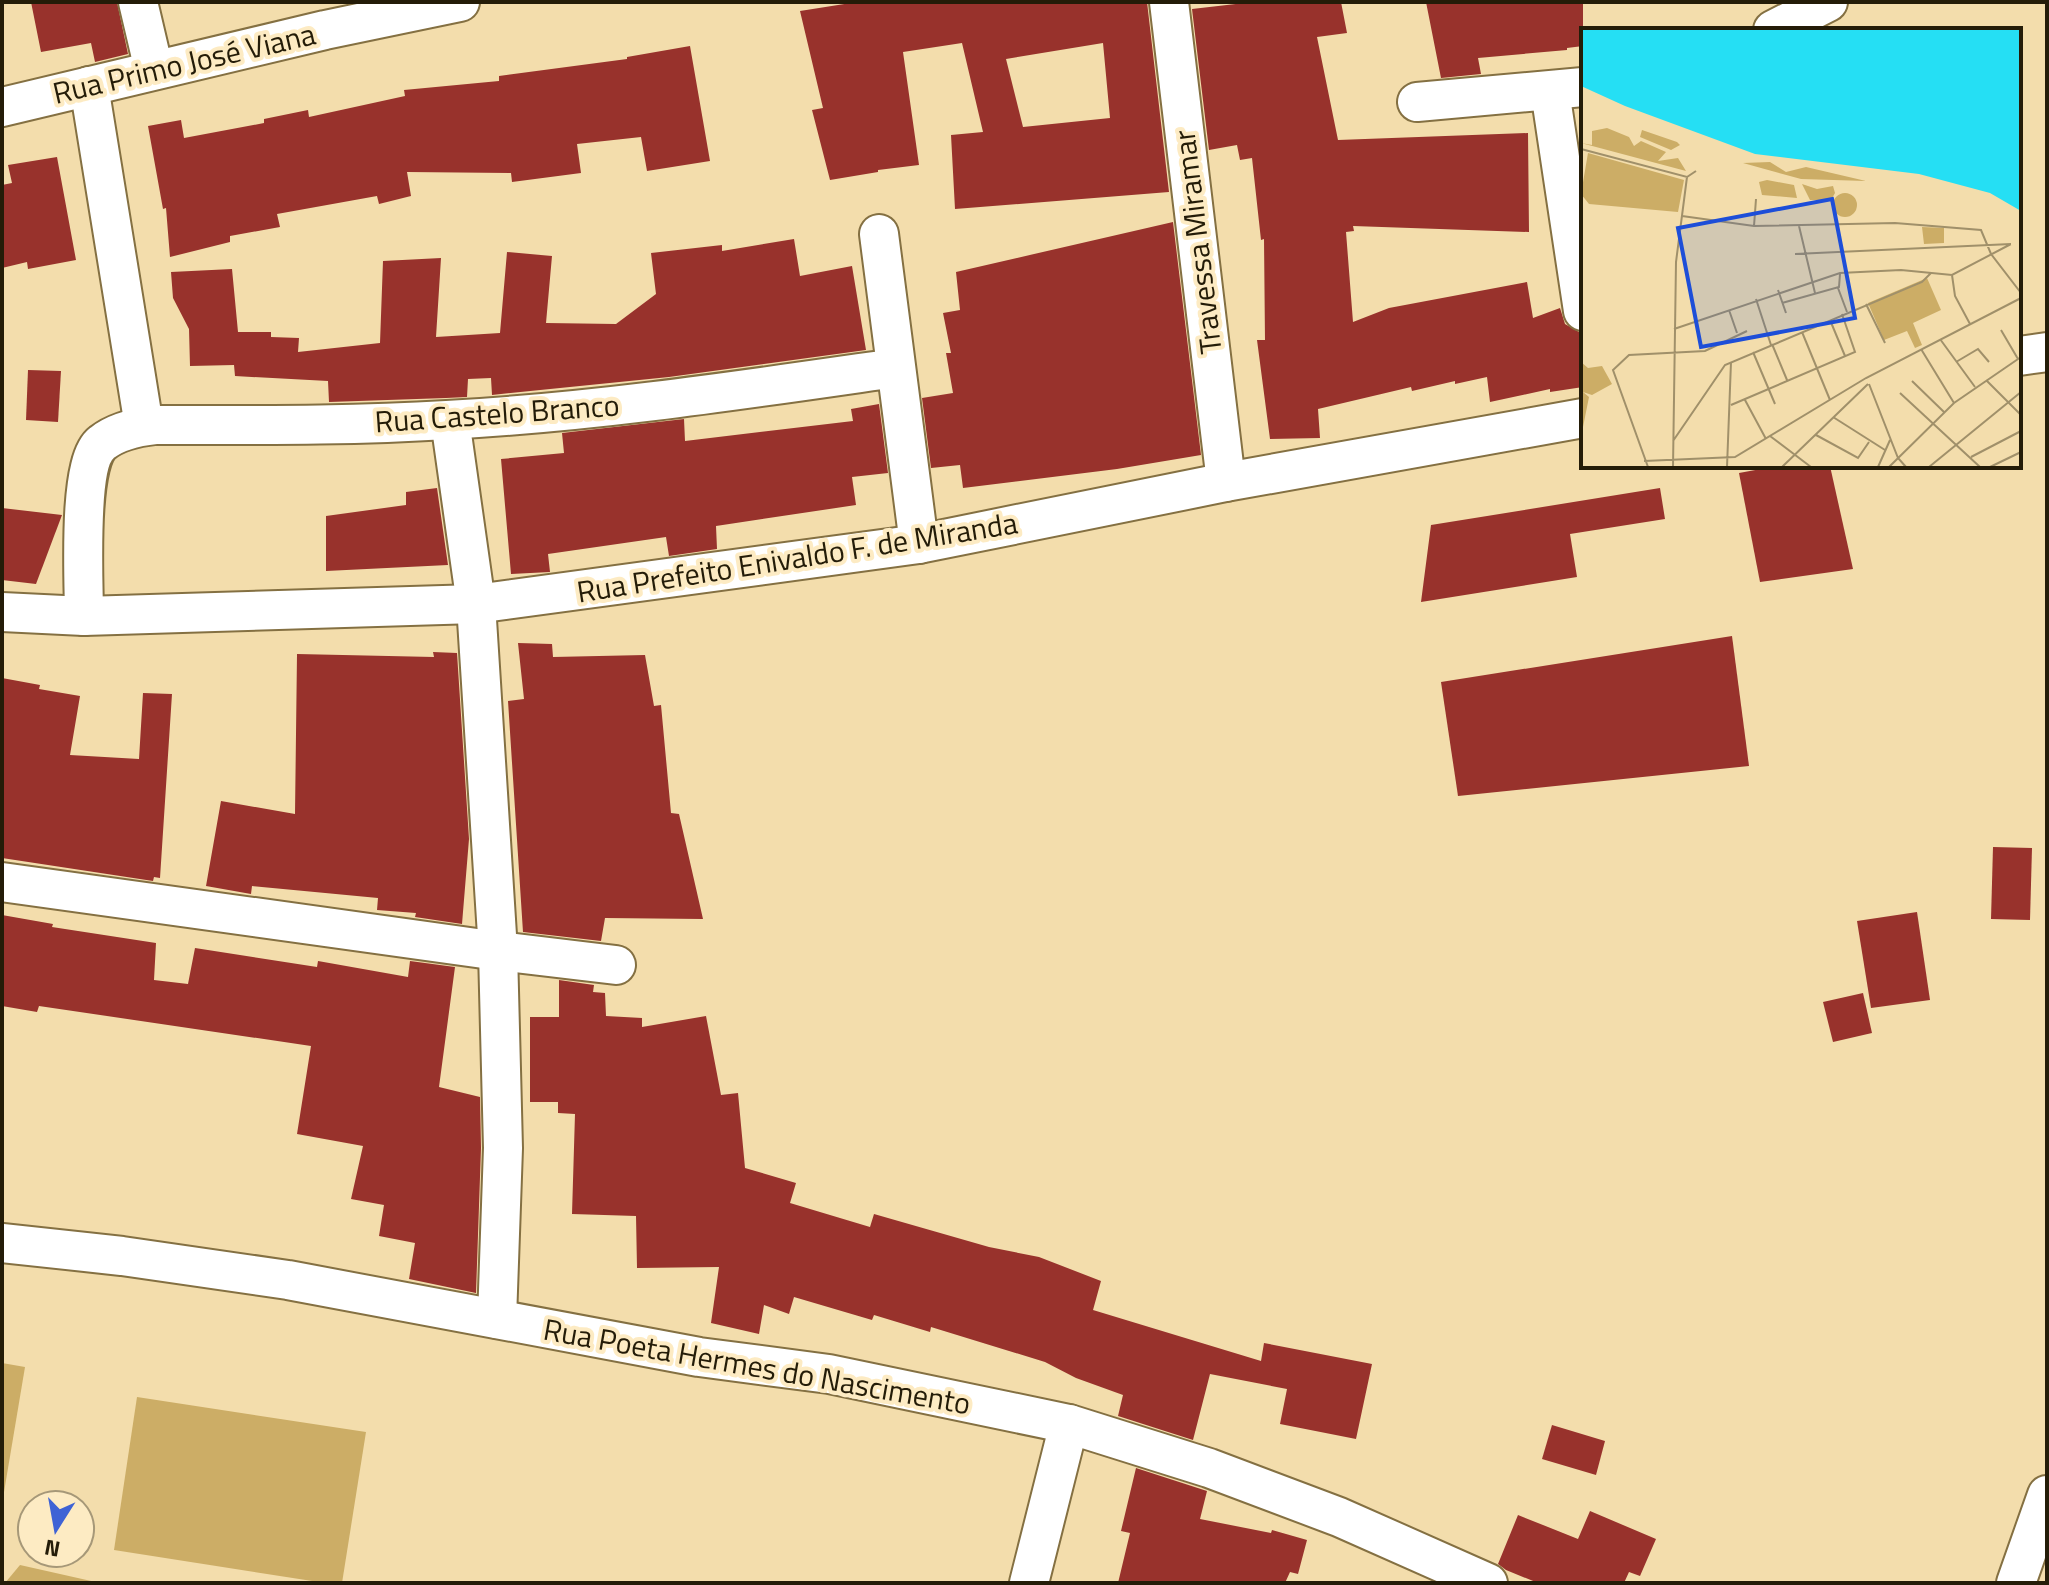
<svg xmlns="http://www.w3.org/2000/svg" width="2049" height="1585" viewBox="0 0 2049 1585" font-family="'Titillium Web',sans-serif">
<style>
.green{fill:#ccad66}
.building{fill:#98322c;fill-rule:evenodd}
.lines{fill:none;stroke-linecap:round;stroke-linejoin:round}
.minor-casing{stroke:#847042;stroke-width:42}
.minor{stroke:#fff;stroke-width:38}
.labels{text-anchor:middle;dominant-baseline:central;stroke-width:8;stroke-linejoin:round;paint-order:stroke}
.street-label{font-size:30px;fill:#241c08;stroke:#fdebc3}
.inset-road{fill:none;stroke:#a0906a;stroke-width:2}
.view{fill:#1d4ed8;fill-opacity:0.15;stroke:#1d4ed8;stroke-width:4}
.inset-edge{fill:none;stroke:#241c08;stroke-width:4}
</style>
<rect width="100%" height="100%" fill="#f3ddac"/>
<g class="green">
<polygon points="2,1363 25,1367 2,1504"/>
<polygon points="137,1397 366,1432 342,1583 325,1583 114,1550"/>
<polygon points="20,1565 100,1583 5,1583"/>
</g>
<g class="building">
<polygon points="31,2 117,2 128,54 95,62 91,43 41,52"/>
<path d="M857,2h290l22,190 -214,17 -4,-74 32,-3 -21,-89 -59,9 16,113 -41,5v2l-48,8 -18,-70 11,-2 -23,-97zM1103,43l7,75 -87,9 -17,-68z"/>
<polygon points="1253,2 1341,2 1347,33 1317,37 1338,140 1528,133 1529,232 1353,226 1354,231 1346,232 1353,322 1389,308 1527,282 1533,318 1560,308 1565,324 1579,332 1583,354 1583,387 1550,392 1550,389 1490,402 1487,377 1455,384 1455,381 1412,391 1411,387 1318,409 1320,438 1270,439 1257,340 1265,340 1264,239 1261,240 1252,158 1240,160 1237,145 1209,150 1192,9"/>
<polygon points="1426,2 1583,2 1583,46 1567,48 1567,50 1478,58 1481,74 1441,78"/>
<polygon points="690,46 710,161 647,171 641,137 577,144 581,173 512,182 511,173 407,172 411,196 379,204 377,196 277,214 280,227 230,236 230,242 170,257 166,208 163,209 148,126 181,120 184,138 264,123 264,119 308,110 309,117 405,96 404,90 499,81 499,76 627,59 627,57"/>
<polygon points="57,157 76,260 28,269 27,262 2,268 2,185 12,183 8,165"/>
<polygon points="1173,222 1201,455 1117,469 963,488 960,465 931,468 922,398 953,393 946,353 951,353 943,313 960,310 956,272"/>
<polygon points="794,239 800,276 852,266 866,350 669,377 501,394 492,395 491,378 468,379 467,397 446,398 329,402 328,381 235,376 234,365 190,366 189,329 173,298 171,272 232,269 238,332 271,332 271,337 299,338 298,352 380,343 383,261 441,258 436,337 500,333 507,252 552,256 546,323 616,324 656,294 651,253 722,245 722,251"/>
<polygon points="28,370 61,371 58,422 26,420"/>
<polygon points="879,404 888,473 852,477 856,505 716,526 717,549 669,556 666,537 548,554 550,572 511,574 501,459 564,453 562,433 684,419 685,441 853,421 851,409"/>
<polygon points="1777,466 1830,466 1853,569 1760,582 1739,473"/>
<polygon points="437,488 448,565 326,571 326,516 406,505 406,492"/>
<polygon points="1660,488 1665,519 1570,534 1577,577 1421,602 1431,525"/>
<polygon points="2,508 62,515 36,584 2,580"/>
<polygon points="1732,636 1749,766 1458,796 1441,682"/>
<polygon points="518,643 552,644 553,657 645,655 654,706 661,705 671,813 679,814 703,919 605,918 601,941 523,932 508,701 524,699"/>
<polygon points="433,652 457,653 469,839 462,924 415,917 416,913 377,910 378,898 252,886 251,894 206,886 221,801 295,814 297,654 434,657"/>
<polygon points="2,678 40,685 39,689 80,696 70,755 139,759 143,693 172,694 160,878 154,877 153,881 2,858"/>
<polygon points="1993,847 2032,848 2030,920 1991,919"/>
<polygon points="1917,912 1930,1000 1871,1008 1857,921"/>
<polygon points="2,915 53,924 52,927 156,943 154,980 188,984 195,948 317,967 318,961 408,977 410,961 455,967 439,1087 480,1097 481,1148 476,1293 409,1279 415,1243 379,1236 384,1205 351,1199 363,1146 297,1134 311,1046 39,1006 37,1012 2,1006"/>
<polygon points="559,980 594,985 593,992 605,993 606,1016 642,1018 642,1027 706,1016 721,1095 738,1093 745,1168 796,1183 790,1203 870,1227 874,1214 989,1247 1039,1257 1101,1281 1093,1310 1261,1361 1264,1343 1372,1364 1356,1439 1280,1424 1287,1389 1210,1374 1193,1440 1118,1416 1123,1395 1076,1378 1045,1362 931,1327 930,1332 874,1315 872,1320 794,1297 789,1314 764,1305 759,1334 711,1323 719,1267 637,1268 636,1216 572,1214 575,1114 558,1113 558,1102 530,1102 530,1017 559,1017"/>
<polygon points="1863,993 1872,1033 1833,1042 1823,1002"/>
<polygon points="1552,1425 1605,1441 1596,1475 1542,1459"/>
<polygon points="1136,1468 1207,1491 1200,1519 1271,1533 1272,1530 1307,1540 1298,1574 1290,1572 1285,1583 1118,1583 1130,1533 1121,1531"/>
<polygon points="1590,1511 1656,1539 1640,1576 1629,1572 1624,1583 1538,1583 1506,1570 1498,1564 1518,1515 1578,1539"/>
</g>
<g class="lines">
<defs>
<g id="minor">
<polyline points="138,2 154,70"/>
<polyline points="1169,2 1226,482"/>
<polyline points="1773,30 1828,2"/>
<polyline points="89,86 144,426"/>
<polyline points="1550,91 1583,311"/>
<polyline points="1417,102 1583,87"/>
<polyline points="2,107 325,30 460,2"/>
<polyline points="879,234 919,544"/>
<polyline points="2019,356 2047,352"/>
<polyline points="450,420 476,604 498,951 503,1148 497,1319"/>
<polyline points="2,612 84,616 476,604 919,544 1226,482 1583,418"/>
<path d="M84,616c0,-34 -7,-154 18,-173 15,-12 35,-16 53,-18 98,0 195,1 292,-5 149,-8 301,-31 448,-52"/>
<polyline points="2,882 498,951 616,965"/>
<polyline points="2,1243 122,1256 288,1280 699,1357 829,1374 1069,1424 1209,1468 1339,1517 1488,1583"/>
<polyline points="1029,1583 1069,1424"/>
<polyline points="2016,1583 2047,1495"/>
</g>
</defs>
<use href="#minor" class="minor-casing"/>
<use href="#minor" class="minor"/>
</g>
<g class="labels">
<g class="street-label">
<text transform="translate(184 63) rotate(-13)">Rua Primo José Viana</text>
<text transform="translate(1197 242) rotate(-97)">Travessa Miramar</text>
<text transform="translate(497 413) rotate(-4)">Rua Castelo Branco</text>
<text transform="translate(797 557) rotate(-9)">Rua Prefeito Enivaldo F. de Miranda</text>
<text transform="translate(757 1366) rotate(10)">Rua Poeta Hermes do Nascimento</text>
</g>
</g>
<g transform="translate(1581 28)">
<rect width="440" height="440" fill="#f3ddac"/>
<path d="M26,100l22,9 5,9 7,-5 25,11 -8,9 20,-3 8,13 -105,-28 11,2v-14zM61,102l35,12 3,3 -9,5 -31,-13zM7,125l96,27 -6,32 -89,-8 -8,-10zM189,134l16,10 20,-5 60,14 -65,-2 -58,-16zM186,152l27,5 3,13 -35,-3 -3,-13zM221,156l15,5 16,-3 2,7 -4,7h-21zM252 177a12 12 0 1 1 24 0a12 12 0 1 1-24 0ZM341,199l22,1v15l-20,1zM346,250l14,32 -28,13 9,22 -7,3 -8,-17 -23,9 -16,-37zM0,334l7,6 14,-2 10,18 -20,11 -9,-3 6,5 -6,30z" fill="#ccad66"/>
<path d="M0,1h440v182l-31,-18 -71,-19 -164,-20 -130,-48 -44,-20z" fill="#25dff4"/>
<path class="inset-road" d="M0,121l106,28 9,-6M101,188l72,10 141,-3 86,7 10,24 30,39M173,198l2,-27M218,198l16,67M214,226l216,-10M371,247l3,21 15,28M257,260l9,24M197,262l8,23M175,271l15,46M201,275l57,-16 1,-13M285,276l19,39M148,282l8,23M249,292l15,36M93,301l166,-56 61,-3 51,5 59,-31M420,302l17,29M221,304l28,68M359,311l35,48M191,316l15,36M340,321l33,54M172,324l22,52M375,334l22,-13 11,13M405,352l35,35M331,353l32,31M288,356l29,74 8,9M319,365l80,74M164,372l21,39M150,377l124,-53 -13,-38M252,389l52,33M235,407l42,23 11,-16M189,408l41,31M92,413l52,-76 197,-83 9,-9M390,429l50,-26M63,433l91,-4 131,-79 155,-80M67,439l-35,-97 16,-15 76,-4 42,-20M92,439l3,-205 11,-85M146,439l4,-105M201,439l86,-83M297,439l12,-27M308,439l65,-64 67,-46M348,439l92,-75M409,439l31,-15"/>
<path class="view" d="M251,171l23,119 -154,29 -23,-119z"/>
<rect width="440" height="440" class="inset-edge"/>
</g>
<rect width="2049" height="1585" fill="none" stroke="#241c08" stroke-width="8"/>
<g transform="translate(56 1529) rotate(191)"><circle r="38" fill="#fdebc3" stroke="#a69878" stroke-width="2"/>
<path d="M0-6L14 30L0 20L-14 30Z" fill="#3f63d5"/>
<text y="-12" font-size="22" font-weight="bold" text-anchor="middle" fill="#241c08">N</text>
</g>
</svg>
